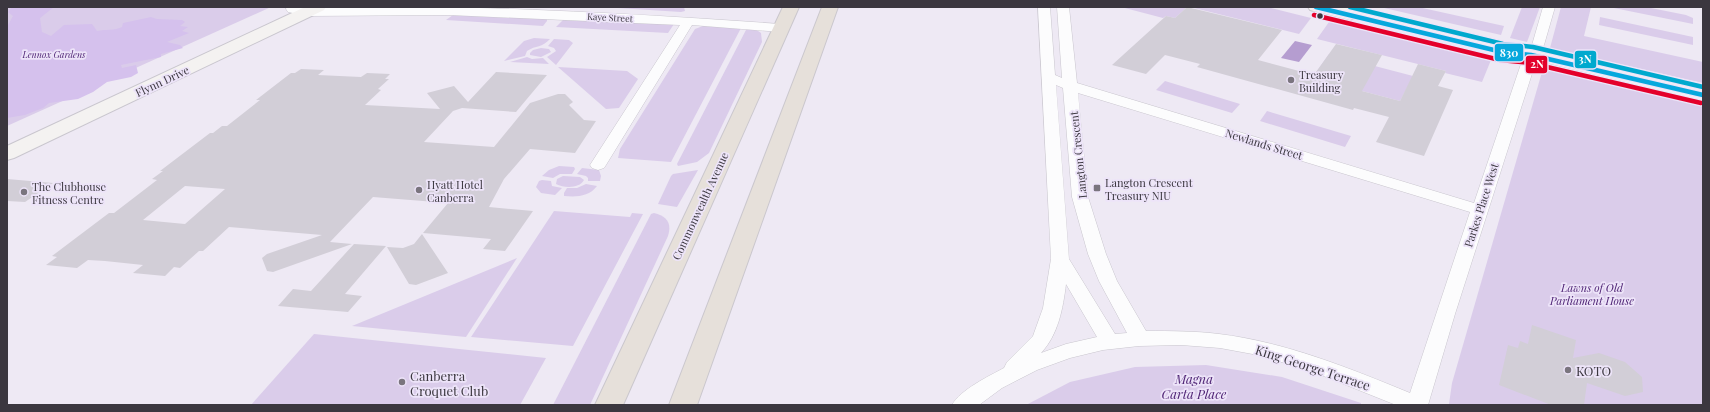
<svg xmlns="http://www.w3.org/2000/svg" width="1710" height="412" viewBox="0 0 1710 412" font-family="'Playfair Display',serif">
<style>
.green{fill:#daccea}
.forest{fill:#d5c1ed}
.water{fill:#b59dd0}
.building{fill:#d2ced7;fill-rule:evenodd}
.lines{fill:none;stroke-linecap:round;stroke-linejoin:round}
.minor-casing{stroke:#c9c6ce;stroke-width:1}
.secondary-casing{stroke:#c9c6ce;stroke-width:2}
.trunk-casing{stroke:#cac7cd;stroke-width:2}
.minor{fill:#fcfcfd;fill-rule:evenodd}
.secondary{fill:#f4f2f1;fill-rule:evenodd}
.trunk{fill:#e6e0da;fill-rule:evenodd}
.bus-1-casing{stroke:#ede4f9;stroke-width:7}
.bus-2-casing{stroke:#ede4f9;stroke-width:7}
.bus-3-casing{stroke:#ede4f9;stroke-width:7}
.bus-1{stroke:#06a8dd;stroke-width:4.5}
.bus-2{stroke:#e4002b;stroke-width:4.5}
.bus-3{stroke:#00a9ce;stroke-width:4.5}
.bus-dot{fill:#3b373f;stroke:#ede4f9;stroke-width:1.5}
.poi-dot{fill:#7a757e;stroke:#ede4f9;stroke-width:1.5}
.labels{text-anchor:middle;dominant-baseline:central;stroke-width:3.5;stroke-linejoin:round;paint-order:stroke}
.far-street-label{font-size:9px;fill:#3b373f;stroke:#ede4f9}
.far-park-label{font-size:9px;font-style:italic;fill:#4f2475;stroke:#ede4f9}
.poi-label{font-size:11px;fill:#3b373f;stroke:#ede4f9;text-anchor:start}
.street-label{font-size:11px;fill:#3b373f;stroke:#ede4f9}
.park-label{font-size:11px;font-style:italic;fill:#4f2475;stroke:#ede4f9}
.near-street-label{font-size:13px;fill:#3b373f;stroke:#ede4f9}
.near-poi-label{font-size:13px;fill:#3b373f;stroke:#ede4f9;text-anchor:start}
.near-park-label{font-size:13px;font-style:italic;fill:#4f2475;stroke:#ede4f9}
.line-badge{stroke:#ede4f9;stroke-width:1.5}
.badge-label{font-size:11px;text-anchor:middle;font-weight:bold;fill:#fff}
</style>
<rect width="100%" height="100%" fill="#eee9f4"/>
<g class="green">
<polygon points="7,7 271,7 7,126"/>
<polygon points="602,7 684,7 685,11 681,12"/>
<polygon points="1121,7 1187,7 1175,18 1166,16 1163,18"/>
<polygon points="1190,7 1267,7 1311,18 1299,34"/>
<polygon points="1380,7 1418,7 1504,26 1501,35"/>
<polygon points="1522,7 1540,7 1527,42 1510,38"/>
<polygon points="1561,7 1591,7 1584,36 1703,62 1703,83 1550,48"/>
<polygon points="1609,7 1646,7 1686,15 1693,18 1693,24"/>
<polygon points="459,14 547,19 547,21 543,26 446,20 453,15"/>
<polygon points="1600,17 1693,37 1693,45 1599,25"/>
<polygon points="563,20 674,24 668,33 556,27"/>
<polygon points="1329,22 1491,60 1482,82 1445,73 1446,71 1317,39"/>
<polygon points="703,26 741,28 671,162 618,158 620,149 695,29"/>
<polygon points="747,28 755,29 761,33 762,42 709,153 697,162 678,166 677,164"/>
<path d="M534,38l16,1c-8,9 -14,6 -23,12l-2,5 -21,5 20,-20z"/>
<polygon points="554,39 569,40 573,43 556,65 547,57 556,51 554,48 548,46"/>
<polygon points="541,48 549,49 551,52 541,57 530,55 530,53 533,50"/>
<polygon points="1329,54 1413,76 1400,101 1362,91 1314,75"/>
<polygon points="1574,55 1703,84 1703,91 1573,61"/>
<polygon points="527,57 532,59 543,58 549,64 510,62"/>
<polygon points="558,67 627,71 638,79 619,108 606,109"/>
<polygon points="1555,68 1577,71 1703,100 1703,405 1452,405 1449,404 1452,383 1542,72 1545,70"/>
<polygon points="1165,81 1240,104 1232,113 1156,90"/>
<polygon points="1267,111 1351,136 1345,147 1260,121"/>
<polygon points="559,166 574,167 575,169 572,174 560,174 553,178 542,176 549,170"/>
<polygon points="582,168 599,170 601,176 600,181 588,181 588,178 586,176 577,174"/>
<polygon points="698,170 677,207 658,204 671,176 673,174"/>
<path d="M563,176l17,1 4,3c-5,9 -20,8 -28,4l1,-5z"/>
<polygon points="542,180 551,181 552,186 562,188 555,195 541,193 536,187 539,181"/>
<path d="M586,184l11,2c-8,11 -21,11 -33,10v-3l3,-5h10z"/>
<polygon points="554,211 630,217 632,213 643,214 573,346 471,337"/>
<path d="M654,213c13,3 18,10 14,23l-78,169h-37l98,-191z"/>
<polygon points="517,258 466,337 352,326"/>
<polygon points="314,334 546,358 520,405 251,405"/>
<polygon points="1206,365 1282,377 1361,403 1361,405 1026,405 1070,382 1135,367"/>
</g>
<path class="forest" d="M12,7h42l-14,11 2,14 9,4 13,-11 28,-1 5,7c9,-2 17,0 25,-4l1,-4 28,-6 6,2 25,1 3,2 -5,4 8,1 -6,4 7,2 -22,9 13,3 3,3 -22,6v3l-40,8 1,3 14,-3 2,8 -7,4 -24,5 -14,10 -15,7 -29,4 -6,5 -18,7 -18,3v-91l6,-11 -5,-4z"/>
<polygon class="water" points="1295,41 1312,45 1299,62 1281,58"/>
<g class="building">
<polygon points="1187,7 1282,30 1258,60 1314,75 1336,44 1382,55 1362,91 1400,101 1418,64 1446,71 1438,86 1453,90 1424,156 1376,142 1389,117 1354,108 1353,110 1197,67 1200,64 1165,55 1146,74 1112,65 1166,16 1175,18"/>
<path d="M301,69l23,1 -6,5 43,2 6,-4 23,1 -5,5h4l-11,10 3,1 -16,15 75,4 -13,-16 27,-7 14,16 28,-30 51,3 -31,37 -54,-4 -9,3 -29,31 70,5 36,-44 28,-9h7l8,8 -4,3 15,15 12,1 -21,32 -45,-4 -26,30 -15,28 44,4 -28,40 -22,-2 8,-10 -68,-6 25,-30 -75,-6 -43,45 22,2 -79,28 -6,-1 -5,-13 5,-4 55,-19 -93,-8 -26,24h-4l-19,17 -6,-1 -9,9 -32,-3 10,-8 -38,-4 -17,-1 -11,8 -31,-3 11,-8 -5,-1 57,-43h5l43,-33 -5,-1 11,-8h-3l50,-38h3l9,-7h5l33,-26h-4l22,-17 13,-10h4zM185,186l40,3 -40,35 -42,-4z"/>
<polygon points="7,179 53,183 25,202 7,201"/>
<polygon points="422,234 448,273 416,285 409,284 387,247 403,248 414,244"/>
<polygon points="354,244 386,246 345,294 362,296 348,312 278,306 293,289 311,291"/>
<polygon points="1532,325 1576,340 1573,358 1599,353 1625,362 1642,377 1643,392 1625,396 1587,383 1584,405 1551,405 1499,385 1508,345 1518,348 1520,341 1528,344"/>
</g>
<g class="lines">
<defs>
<g id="minor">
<path d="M287,7l20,1c47,0 95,-2 142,-1 111,3 222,9 332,17l4,1 2,3 -2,3 -4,1 -89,-7 -86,140 -2,3 -6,2 -6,-2 -2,-3 90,-140 -231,-10 -142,1 -19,-4 -2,-3z"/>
<path d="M1038,7h12l5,68 7,3 -5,-71h12l8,76 397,120 50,-148 8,-10 11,-38h12l-11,38 -6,10 -83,259 -27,91h-32l-85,-34 -53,-16 -38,-7 -39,-3 -42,1 -36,4 -33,8 -33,12 -35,18 -23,17h-27c8,-15 37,-29 52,-37l3,-6 26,-26 10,-28 8,-49zM1056,85l7,3 9,109 16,57 11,27 28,52 -12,1 -46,-75zM1078,93l392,119 -60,181c-61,-25 -125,-51 -191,-59 -24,-3 -48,-3 -73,-3l-29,-50 -11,-27 -18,-57zM1066,284l31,53 -31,7 -25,9c17,-18 22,-44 25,-69z"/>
</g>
<g id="secondary">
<polygon points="305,7 326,7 324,10 14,158 7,160 7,146"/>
<polygon points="1308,7 1356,7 1703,89 1703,101 1357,17 1350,20 1310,10"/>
</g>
<g id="trunk">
<polygon points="783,7 799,7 623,405 595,405"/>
<polygon points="822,7 838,7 697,405 669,405"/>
</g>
</defs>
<use href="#minor" class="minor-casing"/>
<use href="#secondary" class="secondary-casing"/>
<use href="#trunk" class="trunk-casing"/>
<use href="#minor" class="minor"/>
<use href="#secondary" class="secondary"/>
<use href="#trunk" class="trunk"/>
<defs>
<polyline id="bus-1" points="1316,7 1502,52 1531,55 1703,95"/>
<polyline id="bus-2" points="1314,15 1500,60 1530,63 1701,103"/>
<polyline id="bus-3" points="1350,7 1503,44 1533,47 1703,87"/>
</defs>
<use href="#bus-1" class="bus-1-casing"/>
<use href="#bus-2" class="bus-2-casing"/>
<use href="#bus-3" class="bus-3-casing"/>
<use href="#bus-1" class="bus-1"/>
<use href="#bus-2" class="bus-2"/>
<use href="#bus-3" class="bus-3"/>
</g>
<circle class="bus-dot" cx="1320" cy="16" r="3.5"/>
<g class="poi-dot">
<circle cx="1291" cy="80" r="4"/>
<rect x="1093" y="184" width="8" height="8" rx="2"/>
<circle cx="419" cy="190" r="4"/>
<circle cx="24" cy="192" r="4"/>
<circle cx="1568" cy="370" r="4"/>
<circle cx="402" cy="382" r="4"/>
</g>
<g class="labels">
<g class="far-street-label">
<text transform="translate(610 17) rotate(3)">Kaye Street</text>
</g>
<g class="far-park-label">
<text x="54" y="54">Lennox Gardens</text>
</g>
<g class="poi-label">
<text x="1299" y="74">Treasury<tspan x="1299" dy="13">Building</tspan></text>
<text x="1105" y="182">Langton Crescent<tspan x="1105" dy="13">Treasury NIU</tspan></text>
<text x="427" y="184">Hyatt Hotel<tspan x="427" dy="13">Canberra</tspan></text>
<text x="32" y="186">The Clubhouse<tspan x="32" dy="13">Fitness Centre</tspan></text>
</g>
<g class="street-label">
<text transform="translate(162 81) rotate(-25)">Flynn Drive</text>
<text transform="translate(1264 144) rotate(17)">Newlands Street</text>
<text transform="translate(1078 155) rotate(-96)">Langton Crescent</text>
<text transform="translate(1481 205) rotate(-72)">Parkes Place West</text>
<text transform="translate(700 206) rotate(-65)">Commonwealth Avenue</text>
</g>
<g class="park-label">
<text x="1592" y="287">Lawns of Old<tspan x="1592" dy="13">Parliament House</tspan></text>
</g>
<g class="near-street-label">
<text transform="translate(1313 367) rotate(18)">King George Terrace</text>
</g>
<g class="near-poi-label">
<text x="1576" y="370">KOTO</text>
<text x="410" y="375">Canberra<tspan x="410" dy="15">Croquet Club</tspan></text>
</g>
<g class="near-park-label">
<text x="1194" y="378">Magna<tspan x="1194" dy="15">Carta Place</tspan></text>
</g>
</g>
<g class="line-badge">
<rect x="1494" y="43" width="30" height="19" rx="4" fill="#06a8dd"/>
<rect x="1574" y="50" width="23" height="19" rx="4" fill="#00a9ce"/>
<rect x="1525" y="55" width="23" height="19" rx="4" fill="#e4002b"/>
</g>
<g class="badge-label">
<text x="1509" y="57">830</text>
<text x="1585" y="63">3N</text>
<text x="1537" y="68">2N</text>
</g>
<rect width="1710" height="412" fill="none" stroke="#3b373f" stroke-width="16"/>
</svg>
